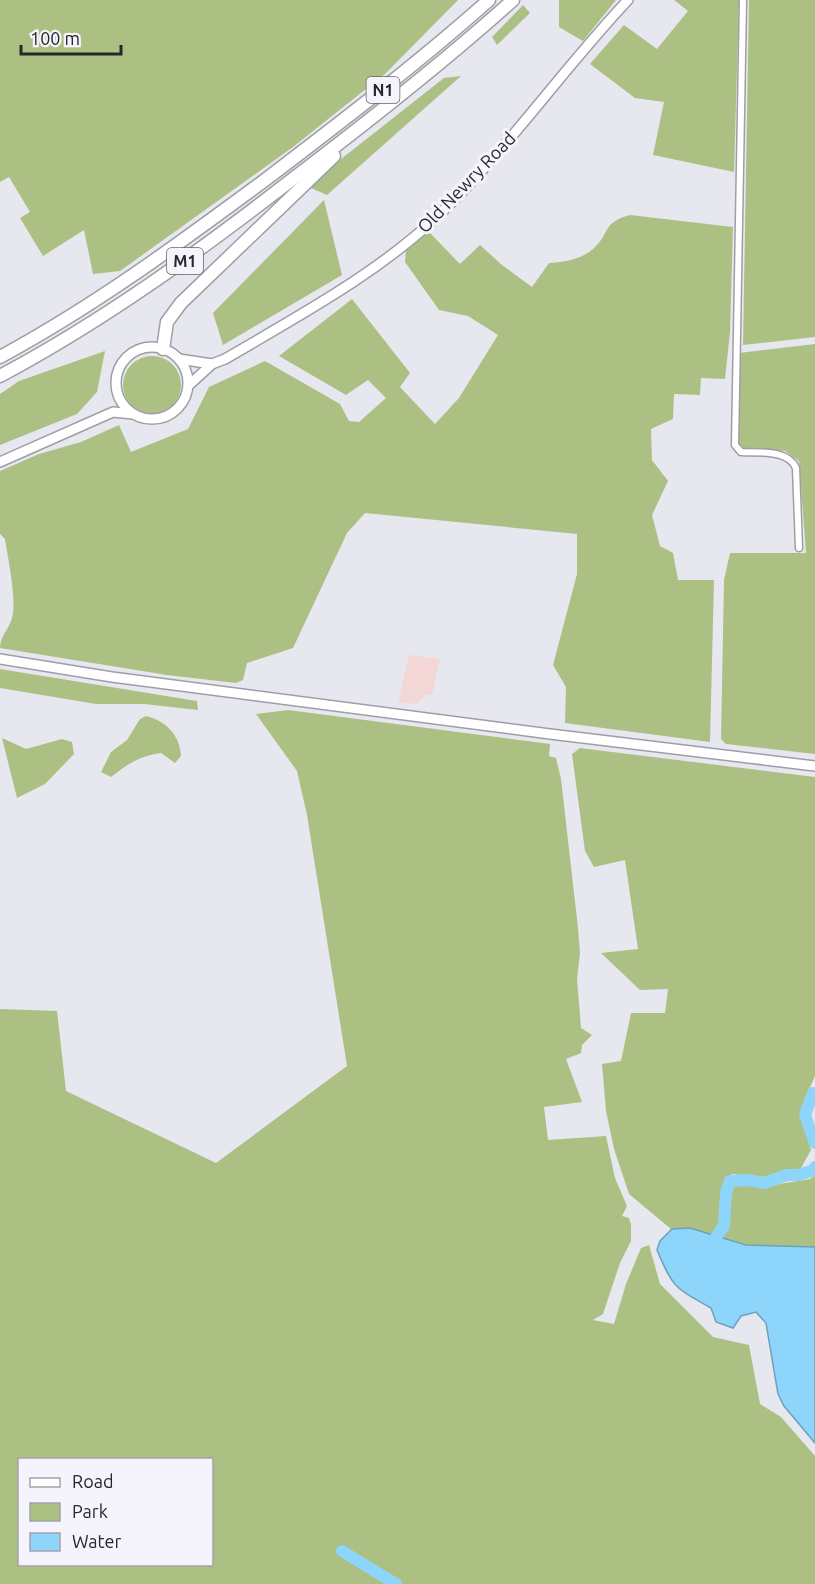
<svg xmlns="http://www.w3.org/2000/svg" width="815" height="1584" viewBox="0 0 815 1584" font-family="Ubuntu,sans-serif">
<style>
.industrial{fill:#f2d7d6}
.green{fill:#acc083;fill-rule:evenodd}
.water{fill:#8dd5fb;stroke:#6ea1bc;stroke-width:1.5}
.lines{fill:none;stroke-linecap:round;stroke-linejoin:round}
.river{stroke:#8dd5fb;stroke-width:12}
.street-casing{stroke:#9f9ea6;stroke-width:9}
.secondary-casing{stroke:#9f9ea6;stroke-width:12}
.highway-casing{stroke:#9f9ea6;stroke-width:15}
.street{stroke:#fff;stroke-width:6}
.secondary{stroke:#fff;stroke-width:9}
.highway{stroke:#fff;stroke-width:12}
.labels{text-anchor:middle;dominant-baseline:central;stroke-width:6;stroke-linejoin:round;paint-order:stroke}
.shield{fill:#f5f4fd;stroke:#656469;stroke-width:1.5}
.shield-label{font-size:16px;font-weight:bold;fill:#27272a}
.street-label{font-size:18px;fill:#27272a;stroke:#f5f4fd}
</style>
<rect width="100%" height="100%" fill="#e7e7f0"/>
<polygon class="industrial" points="409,655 440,659 432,695 426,694 417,704 398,702"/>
<g class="green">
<polygon points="0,0 458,0 386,73 293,147 120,271 93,274 84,230 43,256 20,218 30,212 9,177 0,182"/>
<polygon points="559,0 616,0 583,41 559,27"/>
<polygon points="674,0 739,0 734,172 653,155 664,102 635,98 590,64 624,25 657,49 688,11"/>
<polygon points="749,0 815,0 815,337 743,345"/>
<polygon points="523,5 530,13 497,45 492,37"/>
<polygon points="461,76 327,195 311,188 336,163 444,78"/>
<polygon points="324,200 342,275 223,345 213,313"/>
<path d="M630,215l103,12 -3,105 -5,47 -24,-1 -1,17 -26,-1 -1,25 -22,10 1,31 16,21 -16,34 8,31 13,7 5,27h36l-4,162 -145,-19 1,-36 -13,-22 24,-91v-40l-212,-21 -18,20 -54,115 -46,15 -4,17 -7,3 -69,-8 -167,-27c0,-12 9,-19 12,-30 5,-18 -4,-59 -7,-79l-5,-5v-63l39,-17 42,-12 38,-17 12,27 57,-23 21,-42 56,-26 75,43 9,17 10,1 27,-24 -18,-18 -22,15 -67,-39 73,-57 58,74 -10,14 35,37 24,-26 39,-63 -30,-19 -29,-6 -34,-48 1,-14 23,-16 31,32 20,-19 22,20 30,22 17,-24c15,-1 31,-3 44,-14 18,-16 8,-26 37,-34z"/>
<polygon points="815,344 815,754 726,744 721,739 724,580 730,553 806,553 799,461 785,451 742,448 738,444 739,353"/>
<polygon points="105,351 97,392 77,414 0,445 0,394 19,381"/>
<circle cx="152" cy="385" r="29"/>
<polygon points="0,669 197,701 198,710 144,704 96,704 0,688"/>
<path d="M288,710l262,34 -1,12 7,2 5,21 17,149 2,25 -3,26 4,49 11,7 -10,10 -1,8 -15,6 16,43 -38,5 4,33 58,-4 9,42 12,28 -5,10 7,2 2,7v16l-11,22 -17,51 -10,6 21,4 12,-40 15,-36 8,-3 11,39 53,53 36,8 11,59 21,13 34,39v128h-815v-575l57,2 9,80 150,72 131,-97 -40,-251 -10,-44 -41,-57zM20,1460h192v104h-192z"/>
<path d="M146,716c20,5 34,19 35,40l-6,7 -14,-10c-21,3 -34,11 -50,24l-10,-5 10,-20 16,-12 13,-21z"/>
<polygon points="2,738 26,749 62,739 72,742 74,754 45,784 17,798"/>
<path d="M580,748l235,29v299l-14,32 10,42 -11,20h-13l-23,7 -32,-3 -8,12 -4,35 -15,24 55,29 55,169 -31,-37 -6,-12 -12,-71 -11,-11 -14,4 -8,12 -17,-6 -5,-14c-36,-20 -38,-20 -54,-58l3,-9 11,-12 -42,-35 -15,-45 -8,-38 -4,-47 19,-3 10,-48h34l3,-24 -28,1 -39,-37 37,-4 -13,-89 -31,7 -9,-16 -13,-97z"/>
<polygon points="815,1175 815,1294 714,1250 728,1224 729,1193 733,1183 767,1186 810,1179"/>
</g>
<path class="water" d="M690,1228l56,17 69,2v196l-31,-37 -6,-12 -12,-71 -10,-11 -15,4 -8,12 -17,-6 -5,-14c-36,-20 -38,-20 -54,-58l3,-9 12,-12z"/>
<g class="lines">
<g class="river">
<polyline points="813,1093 805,1115 815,1143"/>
<polyline points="708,1248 724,1226 726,1193 730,1181 748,1180 764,1183 787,1175 798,1175 814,1170 815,1167"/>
<polyline points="342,1551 396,1584"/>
</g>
<defs>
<path id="street" d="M743,0l-8,445 6,7c18,1 47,-3 55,16l3,80"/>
<g id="secondary">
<circle cx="152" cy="383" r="36"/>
<polyline points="179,359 212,364"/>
<path d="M189,385l23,-21 13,-5c75,-44 154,-86 217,-147 68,-66 122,-144 186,-212"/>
<polyline points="0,462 113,412 133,414"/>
<polyline points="0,659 112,677 550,734 815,766"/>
</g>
<g id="highway">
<polyline points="163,349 167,322 181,303 334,156"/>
<path d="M0,357c96,-52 177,-112 265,-177 76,-58 152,-116 224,-180"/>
<path d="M0,376c105,-56 200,-125 294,-198 75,-57 149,-115 219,-178"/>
</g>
</defs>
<use href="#street" class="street-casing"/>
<use href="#secondary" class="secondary-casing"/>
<use href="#highway" class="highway-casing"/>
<use href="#street" class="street"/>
<use href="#secondary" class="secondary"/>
<use href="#highway" class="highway"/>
</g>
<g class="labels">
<g class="shield">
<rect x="366.5" y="77" width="33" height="26" rx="4.5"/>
<rect x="167" y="248" width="36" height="26" rx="4.5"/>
</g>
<g class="shield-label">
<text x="383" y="90">N1</text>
<text x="185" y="261">M1</text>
</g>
<g class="street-label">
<text transform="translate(466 182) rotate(-46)">Old Newry Road</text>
</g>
</g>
<rect x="18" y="1458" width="195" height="108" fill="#f5f4fd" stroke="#a3a2a9" stroke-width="1.5"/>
<rect x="30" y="1478" width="30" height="9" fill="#ffffff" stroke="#a3a2a9" stroke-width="1.5"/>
<text x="72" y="1488" font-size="18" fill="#27272a">Road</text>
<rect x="30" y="1503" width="30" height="18" fill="#acc083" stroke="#a3a2a9" stroke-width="1.5"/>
<text x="72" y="1518" font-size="18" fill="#27272a">Park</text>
<rect x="30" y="1533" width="30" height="18" fill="#8dd5fb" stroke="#a3a2a9" stroke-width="1.5"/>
<text x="72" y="1548" font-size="18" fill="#27272a">Water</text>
<path d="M21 45v9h100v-9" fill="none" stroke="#27272a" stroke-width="3"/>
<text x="30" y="45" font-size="18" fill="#27272a" stroke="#f5f4fd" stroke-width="4.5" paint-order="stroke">100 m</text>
</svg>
